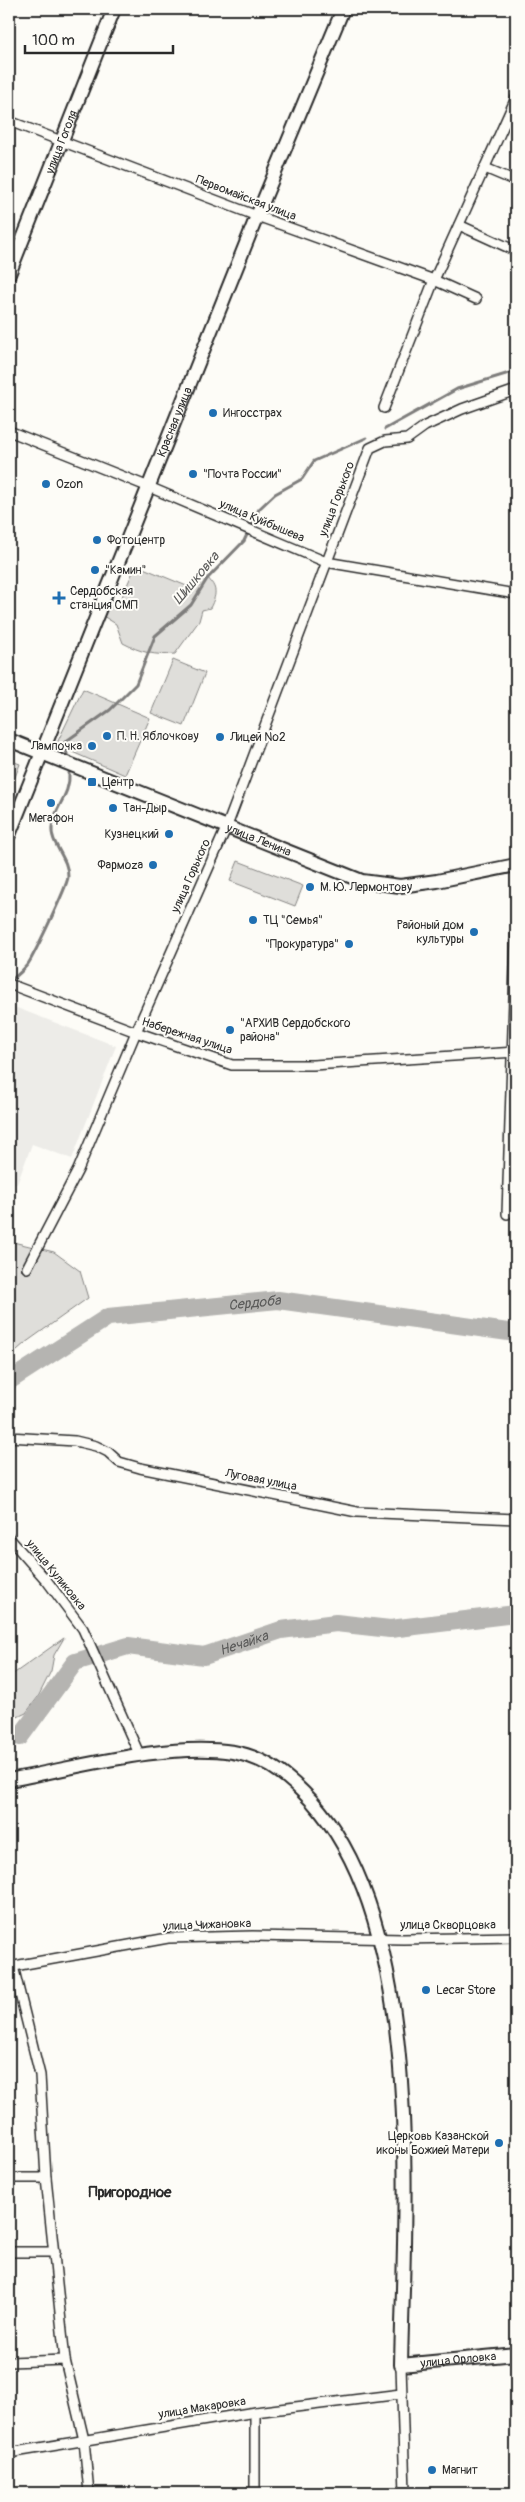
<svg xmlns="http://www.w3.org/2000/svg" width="525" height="2502" viewBox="0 0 525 2502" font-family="Pangolin,sans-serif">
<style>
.built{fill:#edece8}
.green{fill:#dfdeda;stroke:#858482}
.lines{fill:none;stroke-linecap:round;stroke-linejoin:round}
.stream{stroke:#7e7d7b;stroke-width:3}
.river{stroke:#b5b4b1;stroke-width:18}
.street-casing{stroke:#2b2b2b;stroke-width:12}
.secondary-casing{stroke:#2b2b2b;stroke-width:16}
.street{stroke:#fdfcf7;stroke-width:9}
.secondary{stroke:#fdfcf7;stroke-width:12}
.poi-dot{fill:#1f6fb2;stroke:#fdfcf7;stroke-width:2}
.labels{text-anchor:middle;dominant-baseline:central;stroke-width:4;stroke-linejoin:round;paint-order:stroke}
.street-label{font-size:12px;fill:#2b2b2b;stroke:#fdfcf7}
.poi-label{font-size:12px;fill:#2b2b2b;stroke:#fdfcf7;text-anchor:start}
.water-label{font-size:14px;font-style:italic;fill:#5b5b5a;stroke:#fdfcf7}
.quarter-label{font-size:15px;font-weight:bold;fill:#2b2b2b;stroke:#fdfcf7}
</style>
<rect width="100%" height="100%" fill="#fdfcf7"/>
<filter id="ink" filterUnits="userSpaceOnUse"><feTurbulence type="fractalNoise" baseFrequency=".02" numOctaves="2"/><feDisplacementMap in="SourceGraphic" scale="10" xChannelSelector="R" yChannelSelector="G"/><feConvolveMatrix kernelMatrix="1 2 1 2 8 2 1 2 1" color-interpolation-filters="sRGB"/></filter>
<g filter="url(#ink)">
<polygon class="built" points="9,1005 116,1046 72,1159 32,1144 17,1184 9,1181"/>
<g class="green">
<path d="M136,565l53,22 15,-13c13,13 14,18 6,34l-8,2 -3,11 -24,33c-20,2 -35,-2 -52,-11l-7,-19 -13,-8v-6l5,-5 9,3z"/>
<polygon points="173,660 205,673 184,726 151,713"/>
<polygon points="83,689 150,718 125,775 56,745"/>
<polygon points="9,760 20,764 9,793"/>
<polygon points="238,861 303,886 295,906 230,881"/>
<polygon points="9,1241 54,1252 80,1271 88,1298 25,1343 9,1357"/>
<polygon points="64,1638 54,1655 51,1671 38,1697 26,1713 9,1721 9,1677"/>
</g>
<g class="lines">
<g class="stream">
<polyline points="385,429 457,389 516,371"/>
<polyline points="67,754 65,742 110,710 136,684 155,636 191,605 207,579 244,541 259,509 275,494 302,479 314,461 366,438"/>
<path d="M14,978c5,-4 10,-9 14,-14 6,-9 39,-77 40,-87 1,-19 -18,-33 -16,-50 2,-20 19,-32 17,-54"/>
</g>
<g class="river">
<path id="s1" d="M9,1381l99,-64 170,-17 238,33"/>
<path id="s2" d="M9,1735l11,2 55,-75 53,-16 76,10 77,-26 55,-7 54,6 126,-15"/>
</g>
<defs>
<g id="street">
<polyline points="9,121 257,216 434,280 476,299"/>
<polyline points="485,168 516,181"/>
<polyline points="459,225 516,251"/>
<polyline points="384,408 434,280 516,98"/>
<polyline points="9,431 149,487 326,562 516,594"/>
<polyline points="9,984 136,1032 232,1065 313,1065 516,1052"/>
<polyline points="507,1214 516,935"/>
<polyline points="27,1268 78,1170 136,1032 227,826 370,448 385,441 407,439 425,426 462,409 516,390"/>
<polyline points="9,1437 75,1441 96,1446 108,1452 119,1462 140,1468 357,1512 516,1519"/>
<polyline points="9,1538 47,1581 83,1629 140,1756"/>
<polyline points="13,1966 40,2075 46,2178 65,2360 84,2440 89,2493"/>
<polyline points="9,1967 168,1938 253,1936 403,1939 516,1937"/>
<polyline points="9,2178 46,2178"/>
<polyline points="9,2252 55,2252"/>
<polyline points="9,2362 65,2360"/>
<polyline points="401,2365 405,2493"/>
<polyline points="255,2412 255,2493"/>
<polyline points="9,2453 255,2412 401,2394"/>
</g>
<g id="secondary">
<path id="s3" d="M9,274l105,-265"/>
<path id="s4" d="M9,740l353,141 38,5 37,-5 79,-16"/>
<path id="s5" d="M9,835l248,-619 86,-207"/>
<path id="s6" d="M9,1780c67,-12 157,-38 224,-28 29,5 50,20 70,40 124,120 101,412 98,573l115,-11"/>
</g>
</defs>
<use href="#street" class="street-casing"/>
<use href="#secondary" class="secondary-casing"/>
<use href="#street" class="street"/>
<use href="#secondary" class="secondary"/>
</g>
</g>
<g class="poi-dot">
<circle cx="213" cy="413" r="5"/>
<circle cx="193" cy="474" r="5"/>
<circle cx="46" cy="484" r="5"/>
<circle cx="97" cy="540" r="5"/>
<circle cx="95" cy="570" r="5"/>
<path d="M56.5 590.5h5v5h5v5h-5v5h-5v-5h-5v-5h5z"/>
<circle cx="107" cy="736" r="5"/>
<circle cx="220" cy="737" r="5"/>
<circle cx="92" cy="746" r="5"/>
<rect x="87" y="777" width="10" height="10" rx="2.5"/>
<circle cx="51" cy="803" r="5"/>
<circle cx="113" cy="808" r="5"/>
<circle cx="169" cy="834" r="5"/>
<circle cx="153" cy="865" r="5"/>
<circle cx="310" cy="887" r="5"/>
<circle cx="253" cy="920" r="5"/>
<circle cx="474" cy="932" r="5"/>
<circle cx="349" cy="944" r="5"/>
<circle cx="230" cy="1030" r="5"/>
<circle cx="426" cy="1990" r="5"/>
<circle cx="499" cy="2143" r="5"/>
<circle cx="432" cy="2470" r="5"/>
</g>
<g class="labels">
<g class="street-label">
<text stroke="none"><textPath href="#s3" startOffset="142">улица Гоголя</textPath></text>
<text transform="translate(246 198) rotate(21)">Первомайская улица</text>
<text stroke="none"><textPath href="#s5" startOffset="445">Красная улица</textPath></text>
<text transform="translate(337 499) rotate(-69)">улица Горького</text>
<text transform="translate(262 521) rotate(23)">улица Куйбышева</text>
<text stroke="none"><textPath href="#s4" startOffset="269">улица Ленина</textPath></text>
<text transform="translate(191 876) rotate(-66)">улица Горького</text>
<text transform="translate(187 1036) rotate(18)">Набережная улица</text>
<text transform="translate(261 1480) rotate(11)">Луговая улица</text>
<text transform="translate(56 1575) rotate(51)">улица Куликовка</text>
<text transform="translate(207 1925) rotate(-2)">улица Чижановка</text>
<text x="448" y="1925">улица Скворцовка</text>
<text stroke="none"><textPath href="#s6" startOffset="962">улица Орловка</textPath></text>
<text transform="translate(202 2408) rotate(-9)">улица Макаровка</text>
</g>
<g class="poi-label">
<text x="223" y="413">Ингосстрах</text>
<text x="203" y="474">"Почта России"</text>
<text x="56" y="484">Ozon</text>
<text x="107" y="540">Фотоцентр</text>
<text x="105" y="570">"Камин"</text>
<text x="70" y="591">Сердобская<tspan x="70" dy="14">станция СМП</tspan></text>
<text x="117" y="736">П. Н. Яблочкову</text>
<text x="230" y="737">Лицей №2</text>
<text x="82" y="746" text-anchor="end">Лампочка</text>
<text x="102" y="782">Центр</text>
<text x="123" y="808">Тан-Дыр</text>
<text x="51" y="818" text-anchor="middle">Мегафон</text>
<text x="159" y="834" text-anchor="end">Кузнецкий</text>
<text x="143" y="865" text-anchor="end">Фармоzа</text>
<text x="320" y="887">М. Ю. Лермонтову</text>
<text x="263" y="920">ТЦ "Семья"</text>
<text x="464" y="925" text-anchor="end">Районый дом<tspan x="464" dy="14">культуры</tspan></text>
<text x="339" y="944" text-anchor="end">"Прокуратура"</text>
<text x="240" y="1023">"АРХИВ Сердобского<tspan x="240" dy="14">района"</tspan></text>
<text x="436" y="1990">Lecar Store</text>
<text x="489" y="2136" text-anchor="end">Церковь Казанской<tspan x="489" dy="14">иконы Божией Матери</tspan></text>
<text x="442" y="2470">Магнит</text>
</g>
<g class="water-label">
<text transform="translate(196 578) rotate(-50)">Шишковка</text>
<text stroke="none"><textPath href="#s1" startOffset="265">Сердоба</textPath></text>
<text stroke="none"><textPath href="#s2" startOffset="278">Нечайка</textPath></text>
</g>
<g class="quarter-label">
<text x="130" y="2192">Пригородное</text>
</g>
</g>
<rect width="525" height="2502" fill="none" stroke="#fdfcf7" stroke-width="30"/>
<rect x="15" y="15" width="495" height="2472" fill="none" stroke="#2b2b2b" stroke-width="2" filter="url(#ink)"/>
<path d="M25 45v8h148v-8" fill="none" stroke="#2b2b2b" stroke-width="2.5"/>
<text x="32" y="45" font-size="15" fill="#2b2b2b" stroke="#fdfcf7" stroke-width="4" paint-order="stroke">100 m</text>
</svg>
